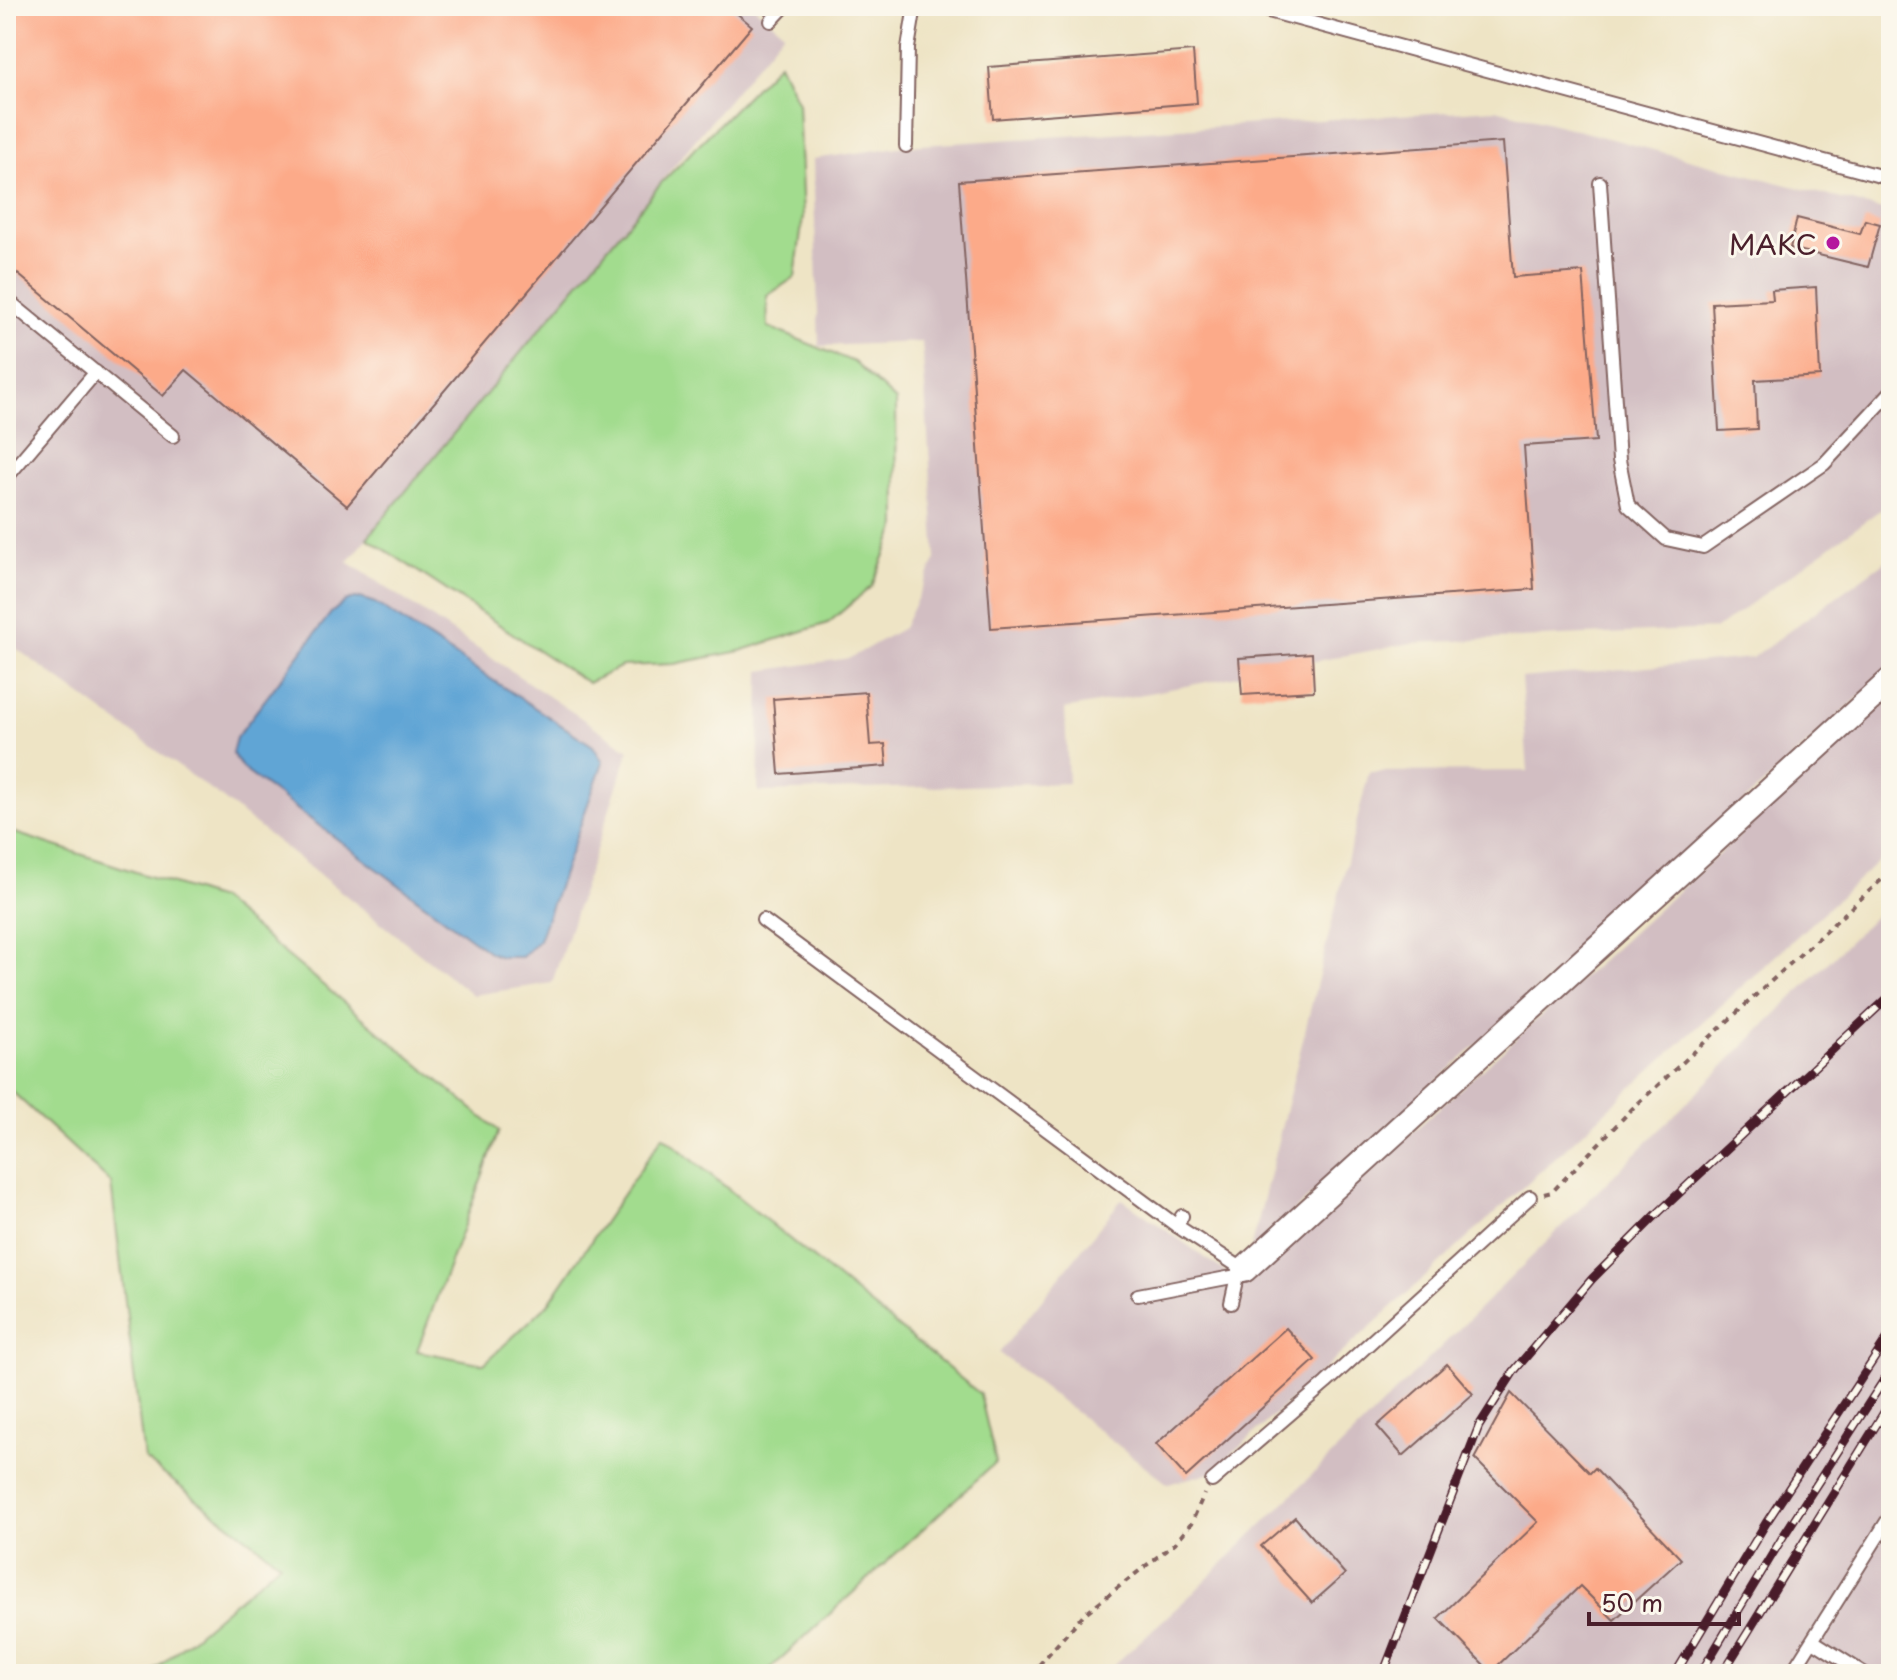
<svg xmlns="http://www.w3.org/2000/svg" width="1897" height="1680" viewBox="0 0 1897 1680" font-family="'Playpen Sans',sans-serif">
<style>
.industrial{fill:#d2bec2}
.green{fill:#a2dc8e;stroke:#767e5c;stroke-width:2}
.water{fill:#60a5d5;stroke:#556280;stroke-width:2}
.building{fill:#fcaa89}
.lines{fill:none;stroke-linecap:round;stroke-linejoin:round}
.service-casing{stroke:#836461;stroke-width:16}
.minor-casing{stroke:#836461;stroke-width:28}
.path{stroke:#836461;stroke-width:4;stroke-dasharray:6 6;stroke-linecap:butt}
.service{stroke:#fff;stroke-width:12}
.minor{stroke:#fff;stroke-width:24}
.rail-casing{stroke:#4a1f2b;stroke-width:9}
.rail{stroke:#fbf7ec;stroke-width:6;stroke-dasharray:18;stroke-linecap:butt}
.poi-dot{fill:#b5179e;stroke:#fbf7ec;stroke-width:3}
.labels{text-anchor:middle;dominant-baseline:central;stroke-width:6;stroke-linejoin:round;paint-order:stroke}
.poi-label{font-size:28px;fill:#4a1f2b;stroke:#fbf7ec;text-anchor:end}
</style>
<rect width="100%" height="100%" fill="#fbf7ec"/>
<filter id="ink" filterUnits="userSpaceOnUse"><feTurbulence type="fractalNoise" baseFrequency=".0125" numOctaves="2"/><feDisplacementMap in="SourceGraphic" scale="16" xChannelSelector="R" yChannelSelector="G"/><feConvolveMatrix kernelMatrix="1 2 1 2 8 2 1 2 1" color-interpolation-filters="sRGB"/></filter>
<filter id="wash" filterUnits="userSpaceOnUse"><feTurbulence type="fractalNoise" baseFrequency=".006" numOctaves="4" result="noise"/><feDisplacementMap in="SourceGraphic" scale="32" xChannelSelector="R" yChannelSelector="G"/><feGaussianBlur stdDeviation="1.8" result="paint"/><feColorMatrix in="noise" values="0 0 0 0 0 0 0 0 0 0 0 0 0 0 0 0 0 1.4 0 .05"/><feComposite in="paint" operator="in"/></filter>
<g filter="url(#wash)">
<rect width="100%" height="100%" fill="#eee4c5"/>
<g class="industrial">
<polygon points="6,6 753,6 784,32 348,562 629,750 552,983 473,995 219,796 6,641"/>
<polygon points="1496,109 1891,212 1891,502 1716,629 1411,643 1065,709 1068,783 758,792 760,671 850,658 903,628 936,559 922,342 819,346 813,159 906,146"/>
<polygon points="1891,557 1891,668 1251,1250 1369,772 1528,771 1521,678 1752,658"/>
<polygon points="1891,698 1891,850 1212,1472 1168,1484 999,1353 1122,1199 1244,1285"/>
<polygon points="1891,900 1891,1674 1104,1674 1195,1591"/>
</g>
<g class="green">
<polygon points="779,63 798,103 803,217 795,277 767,296 768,327 854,362 896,401 897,526 872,586 828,623 740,651 674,664 622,666 588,683 367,538 662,182"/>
<polygon points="6,830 219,899 499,1131 417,1351 484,1364 548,1304 663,1136 980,1394 996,1462 764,1674 150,1674 280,1563 144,1459 111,1183 6,1086"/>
</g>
<polygon class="water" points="360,598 375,603 593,746 603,762 539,940 522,957 500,957 489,952 243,769 232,753 236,738 331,613 346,601"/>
<g id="blocks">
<g class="building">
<polygon points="6,6 728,6 752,26 347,506 186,370 163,396 6,264"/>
<polygon points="1193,51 1197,103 993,119 989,67"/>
<polygon points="1503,142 1513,277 1583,272 1596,441 1524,446 1534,589 991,628 959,181"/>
<polygon points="1797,218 1860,234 1865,220 1880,224 1868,267 1790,248"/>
<polygon points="1816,287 1820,376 1755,380 1757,429 1719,431 1712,303 1773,300 1772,290"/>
<polygon points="1312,653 1314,691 1242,695 1239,658"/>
<polygon points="866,692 870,745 885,744 887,766 779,774 773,699"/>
<polygon points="1286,1328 1315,1360 1186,1477 1156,1444"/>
<polygon points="1447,1364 1473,1394 1403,1456 1377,1426"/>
<polygon points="1511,1393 1590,1473 1595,1468 1681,1559 1614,1620 1580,1586 1491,1672 1438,1618 1538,1522 1475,1459"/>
<polygon points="1295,1517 1345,1574 1312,1603 1261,1546"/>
</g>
</g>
</g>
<g filter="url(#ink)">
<use href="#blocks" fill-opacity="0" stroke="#836461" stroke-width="2"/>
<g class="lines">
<defs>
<g id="service">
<polyline points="1250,6 1891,179"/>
<polyline points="771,21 785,6"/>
<polyline points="906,146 908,48 915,6"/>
<polyline points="1600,183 1619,460 1628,505 1666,539 1703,547 1824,464 1891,392"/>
<polyline points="6,299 173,436"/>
<polyline points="6,478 96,372"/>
<polyline points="763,920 1177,1226"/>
<polyline points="1182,1216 1177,1226 1244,1270 1237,1276 1231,1303"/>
<polyline points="1138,1295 1237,1276"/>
<polyline points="1212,1481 1326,1383 1530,1197"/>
<polyline points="1813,1641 1865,1674"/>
<polyline points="1791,1674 1891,1515"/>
</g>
<polyline id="minor" points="1244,1270 1891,680"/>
</defs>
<use href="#service" class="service-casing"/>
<use href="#minor" class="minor-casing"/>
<g class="path">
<polyline points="1544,1194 1552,1192 1632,1109 1891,871"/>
<polyline points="1031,1674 1084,1614 1175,1543 1191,1524 1204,1494"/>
</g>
<use href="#service" class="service"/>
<use href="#minor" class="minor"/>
<defs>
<g id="rail">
<polyline points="1383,1674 1479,1426 1514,1371 1592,1279 1659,1212 1891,995"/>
<polyline points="1675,1674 1766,1523 1891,1333"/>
<polyline points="1700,1674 1784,1535 1891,1369"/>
<polyline points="1722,1674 1891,1401"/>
</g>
</defs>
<use href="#rail" class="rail-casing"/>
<use href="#rail" class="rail"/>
</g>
</g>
<circle class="poi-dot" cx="1833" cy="243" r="8"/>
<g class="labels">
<g class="poi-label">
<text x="1817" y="243">МАКС</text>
</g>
</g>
<rect width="1897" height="1680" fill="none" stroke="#fbf7ec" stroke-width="32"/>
<path d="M1589 1612v12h150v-12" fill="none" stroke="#4a1f2b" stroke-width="4"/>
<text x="1601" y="1612" font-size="24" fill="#4a1f2b" stroke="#fbf7ec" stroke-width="6" paint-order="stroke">50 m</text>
</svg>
